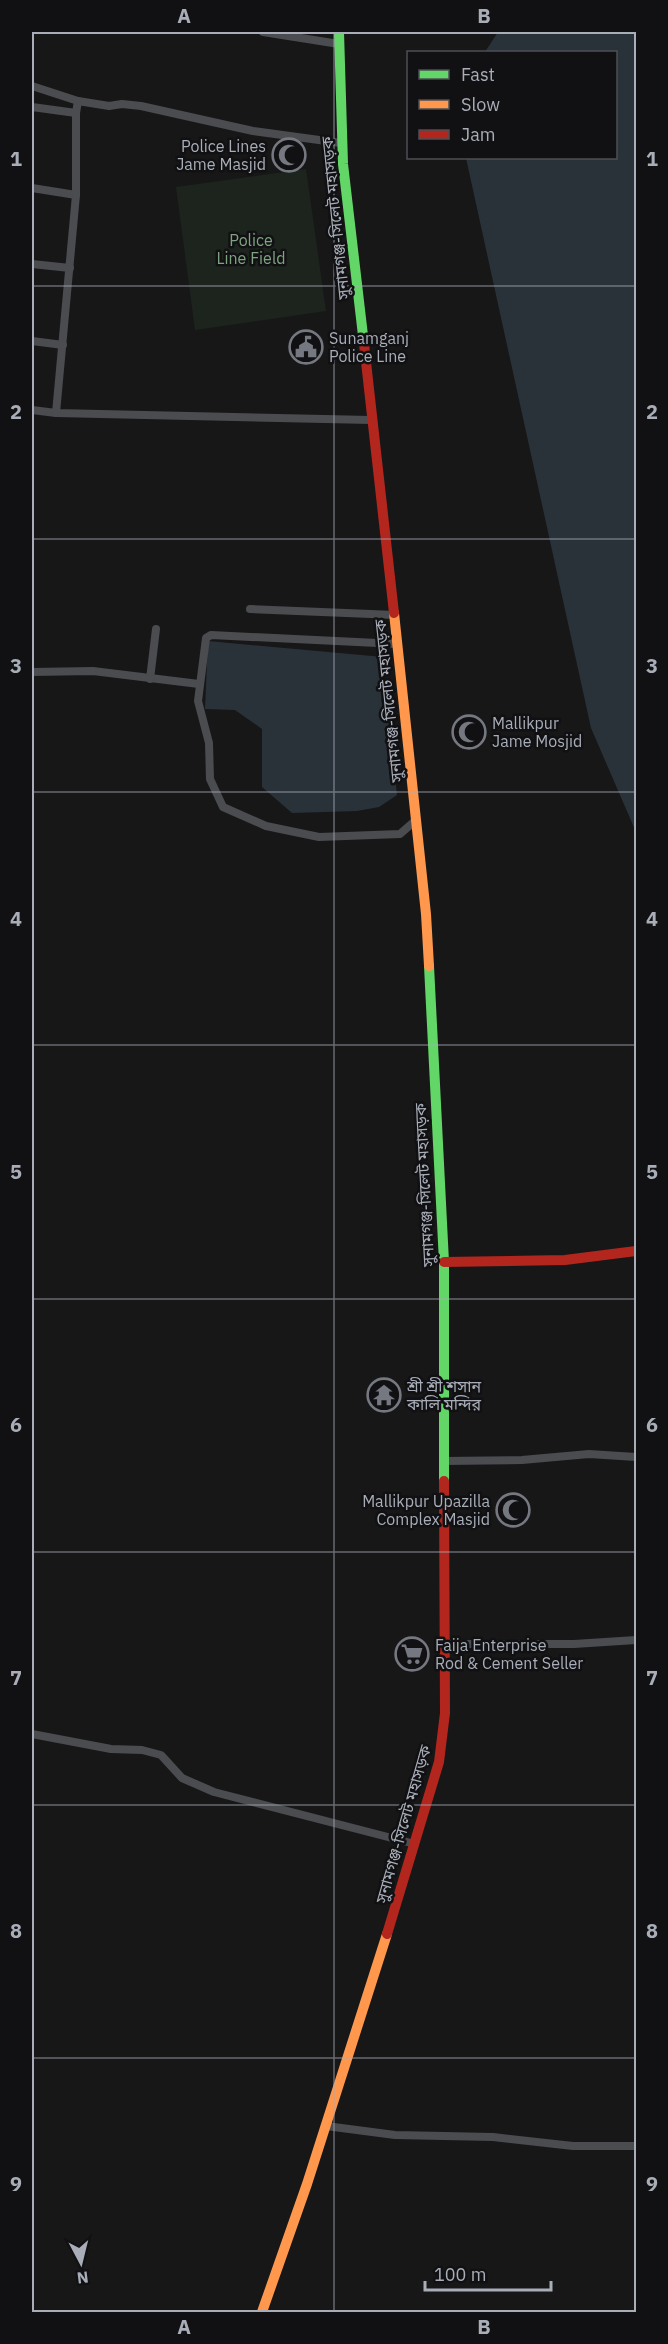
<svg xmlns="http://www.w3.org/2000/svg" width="668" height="2344" viewBox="0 0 668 2344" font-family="'IBM Plex Sans','Noto Sans Bengali',sans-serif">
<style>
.green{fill:#1d241e}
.water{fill:#2a3239}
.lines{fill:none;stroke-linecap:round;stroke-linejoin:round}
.street{stroke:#4b4c50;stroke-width:8}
.fast{stroke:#63d668;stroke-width:10}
.slow{stroke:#ff974d;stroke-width:10}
.jam{stroke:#b3261e;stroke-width:10}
.grid{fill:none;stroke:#a8adb8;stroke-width:1.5;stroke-opacity:0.55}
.labels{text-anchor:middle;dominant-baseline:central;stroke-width:5;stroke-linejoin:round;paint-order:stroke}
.poi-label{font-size:16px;fill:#a8adb8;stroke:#111113;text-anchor:start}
.street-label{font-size:16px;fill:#a8adb8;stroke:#111113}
.park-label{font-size:16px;fill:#7fa381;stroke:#111113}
.neatline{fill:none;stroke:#a8adb8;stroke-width:2}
.grid-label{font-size:20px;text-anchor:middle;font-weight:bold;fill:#a8adb8}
</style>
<rect width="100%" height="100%" fill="#171717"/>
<polygon class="green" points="306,169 326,311 195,330 176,187"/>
<g class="water">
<polygon points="498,32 636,32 636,832 591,728 466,158 616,158 616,52 485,52"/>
<polygon points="208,641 383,657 397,795 379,807 357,811 292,813 262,787 262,729 235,710 205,709"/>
</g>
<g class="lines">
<g class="street">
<polyline points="263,32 339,44"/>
<polyline points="32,86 78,101"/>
<polyline points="32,107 76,113"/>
<polyline points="32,188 76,195 56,413"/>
<polyline points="76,195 76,113 78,101 109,106 122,104 141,106 253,131 341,143"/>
<polyline points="32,264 70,268"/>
<polyline points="32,341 63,345"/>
<polyline points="32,410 56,413 371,420"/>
<polyline points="250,609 395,615"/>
<polyline points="398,644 211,635 206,638 198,701 209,743 210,779 223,807 266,826 319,837 400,834 416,820"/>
<polyline points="32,672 93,671 199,684"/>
<polyline points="150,679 156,629"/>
<polyline points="444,1461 522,1460 589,1454 636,1457"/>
<polyline points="446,1644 574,1644 636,1640"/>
<polyline points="32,1734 111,1749 142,1750 161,1755 182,1778 214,1792 415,1844"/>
<polyline points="326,2126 395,2135 493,2137 573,2146 636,2146"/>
</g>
<g class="fast">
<polyline points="339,32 343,164 364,344"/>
<polyline points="429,966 444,1262 444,1481"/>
</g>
<g class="slow">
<polyline points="394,613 426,914 429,966"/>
<polyline points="262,2312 307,2184 387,1934"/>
</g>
<g class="jam">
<polyline points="364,344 394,613"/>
<polyline points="444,1262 565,1260 636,1251"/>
<polyline points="387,1934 439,1762 445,1713 444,1481"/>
</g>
</g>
<path class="grid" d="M334,32v2280M32,286h604M32,539h604M32,792h604M32,1045h604M32,1299h604M32,1552h604M32,1805h604M32,2058h604"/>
<defs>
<symbol id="mosque-ring" viewBox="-11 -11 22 22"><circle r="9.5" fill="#111113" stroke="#757880" stroke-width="1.5"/><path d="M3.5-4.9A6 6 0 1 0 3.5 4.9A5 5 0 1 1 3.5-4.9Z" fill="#757880"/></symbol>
<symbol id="civic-ring" viewBox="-11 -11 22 22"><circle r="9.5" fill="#111113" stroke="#757880" stroke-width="1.5"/><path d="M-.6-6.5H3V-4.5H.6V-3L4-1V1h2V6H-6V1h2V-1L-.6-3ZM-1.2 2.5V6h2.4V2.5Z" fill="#757880"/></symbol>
<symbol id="temple-ring" viewBox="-11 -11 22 22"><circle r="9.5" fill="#111113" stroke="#757880" stroke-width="1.5"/><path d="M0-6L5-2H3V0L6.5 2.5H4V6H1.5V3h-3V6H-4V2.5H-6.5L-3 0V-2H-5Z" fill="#757880"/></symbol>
<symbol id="supermarket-ring" viewBox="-11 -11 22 22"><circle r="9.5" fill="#111113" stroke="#757880" stroke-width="1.5"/><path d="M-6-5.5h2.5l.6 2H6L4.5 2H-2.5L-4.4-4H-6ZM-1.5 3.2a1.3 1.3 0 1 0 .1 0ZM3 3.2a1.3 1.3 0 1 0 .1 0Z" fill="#757880"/></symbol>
</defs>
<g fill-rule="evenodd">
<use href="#mosque-ring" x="270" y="136" width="38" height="38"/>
<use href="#civic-ring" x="287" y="328" width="38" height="38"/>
<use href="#mosque-ring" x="450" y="713" width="38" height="38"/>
<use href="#temple-ring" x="365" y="1376" width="38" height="38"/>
<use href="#mosque-ring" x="494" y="1491" width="38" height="38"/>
<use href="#supermarket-ring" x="393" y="1635" width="38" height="38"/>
</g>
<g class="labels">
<g class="poi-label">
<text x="266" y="146" text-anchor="end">Police Lines<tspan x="266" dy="18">Jame Masjid</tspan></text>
<text x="329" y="338">Sunamganj<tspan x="329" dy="18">Police Line</tspan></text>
<text x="492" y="723">Mallikpur<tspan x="492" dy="18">Jame Mosjid</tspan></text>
<text x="407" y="1386">শ্রী শ্রী শসান<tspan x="407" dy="18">কালি মন্দির</tspan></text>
<text x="490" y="1501" text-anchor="end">Mallikpur Upazilla<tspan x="490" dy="18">Complex Masjid</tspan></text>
<text x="435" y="1645">Faija Enterprise<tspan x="435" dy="18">Rod &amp; Cement Seller</tspan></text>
</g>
<g class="street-label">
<text transform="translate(335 218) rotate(-96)">সুনামগঞ্জ-সিলেট মহাসড়ক</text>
<text transform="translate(388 701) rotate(-96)">সুনামগঞ্জ-সিলেট মহাসড়ক</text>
<text transform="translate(424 1185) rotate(-93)">সুনামগঞ্জ-সিলেট মহাসড়ক</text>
<text transform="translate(403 1824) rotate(-74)">সুনামগঞ্জ-সিলেট মহাসড়ক</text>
</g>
<g class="park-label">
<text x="251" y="240">Police<tspan x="251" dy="18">Line Field</tspan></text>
</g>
</g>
<rect width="668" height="2344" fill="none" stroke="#111113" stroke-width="66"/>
<rect x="407" y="51" width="210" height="108" fill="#111113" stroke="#4d4f55" stroke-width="1.5"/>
<rect x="419" y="70" width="30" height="9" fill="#63d668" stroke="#4d4f55" stroke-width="1.5"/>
<text x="461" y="81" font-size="18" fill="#a8adb8">Fast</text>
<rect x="419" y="100" width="30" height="9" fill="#ff974d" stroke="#4d4f55" stroke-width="1.5"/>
<text x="461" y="111" font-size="18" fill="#a8adb8">Slow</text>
<rect x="419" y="130" width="30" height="9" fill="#b3261e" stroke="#4d4f55" stroke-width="1.5"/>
<text x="461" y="141" font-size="18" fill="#a8adb8">Jam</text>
<g transform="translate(81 2263) rotate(173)" stroke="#111113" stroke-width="4.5" paint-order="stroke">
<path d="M0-4.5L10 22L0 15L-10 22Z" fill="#a8adb8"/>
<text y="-9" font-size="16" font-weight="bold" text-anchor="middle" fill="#a8adb8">N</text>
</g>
<path d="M425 2281v9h126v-9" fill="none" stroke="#a8adb8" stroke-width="3"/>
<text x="434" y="2281" font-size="18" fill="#a8adb8" stroke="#111113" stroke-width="4.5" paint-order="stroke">100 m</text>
<rect x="33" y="33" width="602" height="2278" class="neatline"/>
<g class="grid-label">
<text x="184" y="23">A</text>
<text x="484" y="23">B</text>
<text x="16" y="166">1</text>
<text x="652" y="166">1</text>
<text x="16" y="419">2</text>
<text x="652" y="419">2</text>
<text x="16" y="673">3</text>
<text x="652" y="673">3</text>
<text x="16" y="926">4</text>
<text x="652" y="926">4</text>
<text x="16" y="1179">5</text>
<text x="652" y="1179">5</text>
<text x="16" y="1432">6</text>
<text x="652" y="1432">6</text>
<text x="16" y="1685">7</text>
<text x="652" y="1685">7</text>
<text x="16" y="1938">8</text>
<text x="652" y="1938">8</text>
<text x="16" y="2191">9</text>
<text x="652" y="2191">9</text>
<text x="184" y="2334">A</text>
<text x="484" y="2334">B</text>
</g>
</svg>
